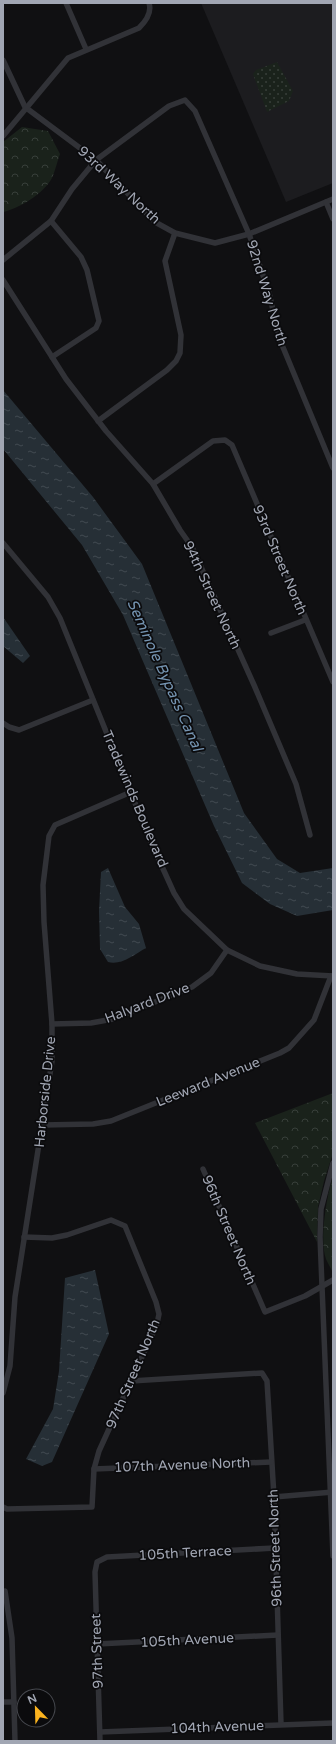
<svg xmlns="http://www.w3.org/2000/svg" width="336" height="1744" viewBox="0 0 336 1744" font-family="'Varela Round',sans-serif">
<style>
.built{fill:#1c1c1f}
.forest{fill:url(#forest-crowns)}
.park{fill:url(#park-dots)}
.water{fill:url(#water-ripples)}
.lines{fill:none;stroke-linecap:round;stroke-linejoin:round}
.street{stroke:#313237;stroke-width:5.5}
.labels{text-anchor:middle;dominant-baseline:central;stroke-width:3.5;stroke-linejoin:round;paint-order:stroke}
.street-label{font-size:14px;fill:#a1a6b3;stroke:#0b0b0d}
.water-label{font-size:15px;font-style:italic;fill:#7594b1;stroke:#0b0b0d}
</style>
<defs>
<pattern id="forest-crowns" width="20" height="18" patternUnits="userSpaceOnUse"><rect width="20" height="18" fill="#1a221b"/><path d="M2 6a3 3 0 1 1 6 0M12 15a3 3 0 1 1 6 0" fill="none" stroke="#383f3a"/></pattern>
<pattern id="park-dots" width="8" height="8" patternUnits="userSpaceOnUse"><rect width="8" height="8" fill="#1a221b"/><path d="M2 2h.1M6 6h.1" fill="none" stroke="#383f3a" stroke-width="1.8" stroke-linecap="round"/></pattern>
<pattern id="water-ripples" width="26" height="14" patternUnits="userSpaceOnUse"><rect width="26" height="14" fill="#262f36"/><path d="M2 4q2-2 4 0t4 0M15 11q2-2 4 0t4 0" fill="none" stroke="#424a51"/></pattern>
</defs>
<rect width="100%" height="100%" fill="#101012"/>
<polygon class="built" points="201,3 333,3 333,183 286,202"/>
<g class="forest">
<path d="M22,127l26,4 12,23c-3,8 -5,17 -8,24 -9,16 -32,30 -49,34v-70z"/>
<polygon points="333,1093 333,1153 324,1181 318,1207 317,1242 255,1123"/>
<path d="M333,1176v97c-2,-5 -5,-9 -7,-14 -7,-19 1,-64 7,-83z"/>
</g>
<polygon class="park" points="277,62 293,91 289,101 267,112 253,74 256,70"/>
<g class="water">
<polygon points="3,390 93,497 142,564 244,813 277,859 300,873 333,868 333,910 297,916 270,904 242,883 214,826 123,615 82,545 3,449"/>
<polygon points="3,617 30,656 23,663 3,646"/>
<path d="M108,868l17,39 14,17 7,24c-11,6 -25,18 -38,14l-8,-13 -1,-38 2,-39z"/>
<polygon points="95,1270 109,1334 52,1462 42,1466 26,1459 53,1409 59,1371 65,1278"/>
</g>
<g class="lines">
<g class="street">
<polyline points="66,3 86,49"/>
<polyline points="3,60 25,107 96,160 155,222 175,233 215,243 249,234 333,199"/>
<path d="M3,136l65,-78 71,-30c6,-6 13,-16 10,-25"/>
<polyline points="326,202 333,219"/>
<polyline points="51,221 81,257 87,270 99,321 96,328 52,357"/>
<polyline points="3,260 51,221 72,189 96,160 169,106 185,100 195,111 249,234 269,293 280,340 333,468"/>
<polyline points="3,280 66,379 106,431 153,484 180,530 192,547 254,685 296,784 310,835"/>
<polyline points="98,421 167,370 176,361 180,353 181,335 165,261 175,233"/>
<polyline points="153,484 213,441 225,440 232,445 333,682"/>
<polyline points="3,543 48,597 60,618 150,840 174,893 184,909 227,950 260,966 297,974 333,976"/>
<polyline points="271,633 305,620"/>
<polyline points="3,723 9,727 19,730 93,700"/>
<polyline points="52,1024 91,1023 113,1019 192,987 211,973 227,950"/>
<polyline points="43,1125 93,1124 111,1121 280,1053 289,1048 314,1020 331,976"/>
<polyline points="333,1163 321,1209 320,1237 333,1556"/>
<polyline points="203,1169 265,1312 305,1296 333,1280"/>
<polyline points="131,1381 262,1373 267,1381 274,1497 281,1724"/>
<polyline points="3,1393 10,1366 15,1297 52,1061 52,1024 44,922 43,885 49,836 55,825 131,792"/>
<polyline points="94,1469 271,1462"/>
<polyline points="274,1497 333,1492"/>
<polyline points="3,1507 7,1509 92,1507 94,1469 99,1451 157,1324 159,1314 156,1302 125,1226 111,1220 67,1235 52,1238 24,1237"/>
<polyline points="3,1592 5,1591 12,1638 15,1741"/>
<polyline points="97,1644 278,1635"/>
<polyline points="3,1702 14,1702"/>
<polyline points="100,1732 333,1723"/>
<polyline points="100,1741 95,1572 97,1562 107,1557 275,1548"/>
</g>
</g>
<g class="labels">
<g class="street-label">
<text transform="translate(119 185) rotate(43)">93rd Way North</text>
<text transform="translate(267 293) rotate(73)">92nd Way North</text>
<text transform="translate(280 560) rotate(67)">93rd Street North</text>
<text transform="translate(212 595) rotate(65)">94th Street North</text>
<text transform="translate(135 799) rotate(67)">Tradewinds Boulevard</text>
<text transform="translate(147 1003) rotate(-21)">Halyard Drive</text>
<text transform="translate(208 1082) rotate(-22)">Leeward Avenue</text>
<text transform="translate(45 1092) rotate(-84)">Harborside Drive</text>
<text transform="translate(229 1230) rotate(67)">96th Street North</text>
<text transform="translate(133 1374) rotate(-67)">97th Street North</text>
<text transform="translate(182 1465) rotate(-2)">107th Avenue North</text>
<text transform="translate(275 1548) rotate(-92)">96th Street North</text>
<text transform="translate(185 1553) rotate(-3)">105th Terrace</text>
<text transform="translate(187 1640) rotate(-3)">105th Avenue</text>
<text transform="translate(97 1651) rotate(-92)">97th Street</text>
<text transform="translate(217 1727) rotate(-2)">104th Avenue</text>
</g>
<g class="water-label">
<text transform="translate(165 675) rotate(66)">Seminole Bypass Canal</text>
</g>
</g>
<rect width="336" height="1744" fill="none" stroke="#a1a6b3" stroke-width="8"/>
<g transform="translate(36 1708) rotate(337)"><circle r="19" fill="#0b0b0d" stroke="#47494f"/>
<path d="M0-3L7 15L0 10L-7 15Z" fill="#fbb31f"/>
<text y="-6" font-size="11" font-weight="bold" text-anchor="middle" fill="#a1a6b3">N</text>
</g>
</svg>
